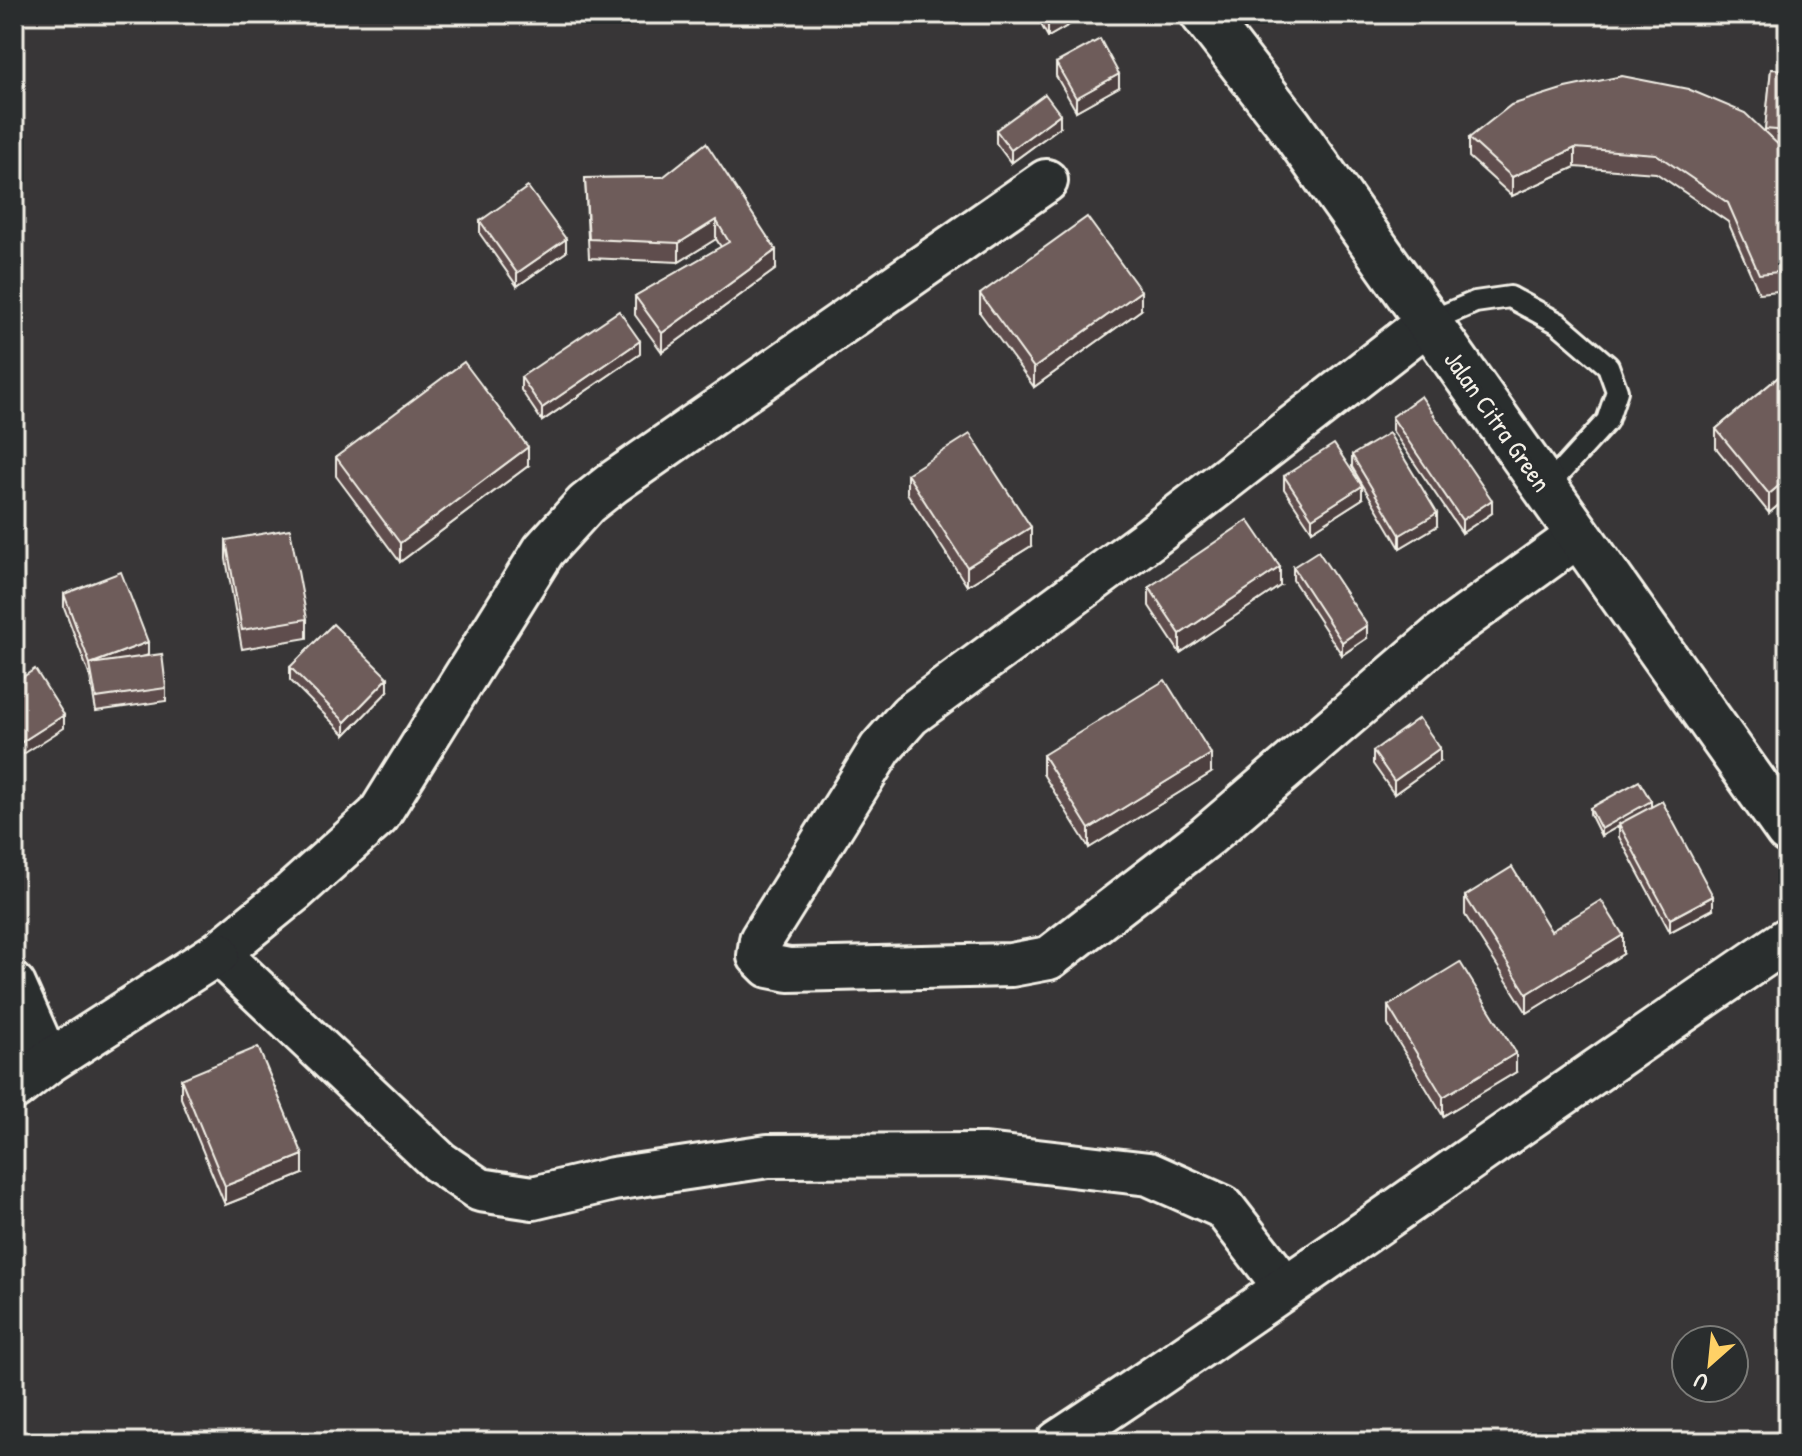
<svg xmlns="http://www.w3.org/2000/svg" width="1802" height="1456" viewBox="0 0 1802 1456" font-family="'Patrick Hand',sans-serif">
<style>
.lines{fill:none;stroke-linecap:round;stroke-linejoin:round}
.lane-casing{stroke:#f4f1e8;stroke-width:26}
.street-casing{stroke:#f4f1e8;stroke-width:48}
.secondary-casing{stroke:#f4f1e8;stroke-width:50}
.lane{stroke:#2a2d2e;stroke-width:20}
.street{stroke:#2a2d2e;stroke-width:42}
.secondary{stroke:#2a2d2e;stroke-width:44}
.wall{fill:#5f4e4d;stroke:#f4f1e8;stroke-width:2}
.shaded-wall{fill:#4d403f;stroke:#f4f1e8;stroke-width:2}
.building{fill:#6e5b5a;stroke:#f4f1e8;stroke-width:2}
.labels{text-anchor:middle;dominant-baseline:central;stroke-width:7;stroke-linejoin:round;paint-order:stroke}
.street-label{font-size:26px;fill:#f4f1e8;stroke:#2a2d2e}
</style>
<rect width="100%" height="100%" fill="#383637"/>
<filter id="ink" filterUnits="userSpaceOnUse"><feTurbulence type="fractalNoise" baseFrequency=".0125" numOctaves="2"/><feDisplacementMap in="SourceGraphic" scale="16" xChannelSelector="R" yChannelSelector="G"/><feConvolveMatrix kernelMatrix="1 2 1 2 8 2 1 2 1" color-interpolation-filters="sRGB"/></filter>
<g filter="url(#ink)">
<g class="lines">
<defs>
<polyline id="lane" points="1428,322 1475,302 1510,297 1558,323 1608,366 1617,391 1607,421 1546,488"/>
<g id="street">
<polyline points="1046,181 614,482 586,504 544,550 378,816 293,892 218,953 439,1162 480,1190 533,1198 613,1179 768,1156 985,1155 1149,1174 1223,1207 1285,1287"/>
<polyline points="1428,322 1149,539 910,715 881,748 761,940 759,956 769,966 789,970 1011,965 1049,958 1207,836 1441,635 1579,535"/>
<polyline points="14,985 48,1062"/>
<polyline points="14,1089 48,1062 218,953"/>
<path d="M1058,1442c246,-163 485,-337 730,-503"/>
</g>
<polyline id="secondary" points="1203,14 1289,125 1788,831"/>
</defs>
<use href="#lane" class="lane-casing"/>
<use href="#street" class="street-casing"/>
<use href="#secondary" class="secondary-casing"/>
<use href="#lane" class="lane"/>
<use href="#street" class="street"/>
<use href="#secondary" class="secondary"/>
</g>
<g class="wall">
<polygon points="1035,14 1088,14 1048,37"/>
<polygon points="1056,63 1119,87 1076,111 1056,76"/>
<polygon points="1771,69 1788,70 1788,144 1777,143 1788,154 1788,290 1759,293 1728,222 1656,173 1575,167 1512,196 1469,157 1469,138 1765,132"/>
<polygon points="1060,127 1011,163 996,143 996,130"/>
<polygon points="663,177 776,269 662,352 635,315 635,296 721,247 716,239 679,262 589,258 585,178"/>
<polygon points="480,221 566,252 517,286 480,234"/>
<polygon points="980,294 1141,310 1034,387 980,313"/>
<polygon points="640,354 542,421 521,390 521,377"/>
<polygon points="1788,369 1788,497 1769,513 1716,448 1716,429"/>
<polygon points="1392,417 1492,513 1462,533 1392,430"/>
<polygon points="1352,455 1437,526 1400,548 1352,467"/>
<polygon points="336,457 528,466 400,562 336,476"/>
<polygon points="907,474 1031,546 967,586 907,493"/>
<polygon points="1284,476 1362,499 1312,531 1284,489"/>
<polygon points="226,540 307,619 307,638 242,649 226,559"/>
<polygon points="1293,567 1367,638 1342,655 1293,580"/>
<polygon points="1280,586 1180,653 1149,606 1149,587"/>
<polygon points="64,594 148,655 143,657 166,688 166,701 96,711 90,677 64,607"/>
<polygon points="290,667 388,691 345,735 290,680"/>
<polygon points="1373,751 1440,761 1394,794 1373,764"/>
<polygon points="1043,755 1211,773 1089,848 1043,774"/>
<polygon points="1651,807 1713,909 1670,932 1619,837 1619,826 1601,836 1590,814 1590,808"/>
<polygon points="1465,896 1551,931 1623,954 1527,1013 1465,915"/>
<polygon points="1388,1006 1516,1072 1443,1116 1388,1025"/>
<polygon points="181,1079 303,1174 225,1205 181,1098"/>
</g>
<g class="shaded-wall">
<polygon points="1054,14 1088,14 1048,37 1048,18"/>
<polygon points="1119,74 1119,87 1076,111 1076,98"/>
<polygon points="1060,114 1060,127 1011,163 1011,150"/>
<polygon points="1575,148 1575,167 1512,196 1512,177"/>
<polygon points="716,220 716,239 679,262 679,243"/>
<polygon points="566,239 566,252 517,286 517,273"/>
<polygon points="776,250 776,269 662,352 662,333"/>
<polygon points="1141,291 1141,310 1034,387 1034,368"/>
<polygon points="640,341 640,354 542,421 542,408"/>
<polygon points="528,447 528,466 400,562 400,543"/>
<polygon points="1788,478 1788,497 1769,513 1769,494"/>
<polygon points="1362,486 1362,499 1312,531 1312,518"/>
<polygon points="1492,500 1492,513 1462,533 1462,520"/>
<polygon points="1437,513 1437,526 1400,548 1400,535"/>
<polygon points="1031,527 1031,546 967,586 967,567"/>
<polygon points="1280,567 1280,586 1180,653 1180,634"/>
<polygon points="1367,625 1367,638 1342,655 1342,642"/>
<polygon points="148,642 148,655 92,677 90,664"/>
<polygon points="388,678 388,691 345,735 345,722"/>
<polygon points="64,715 64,728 14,760 14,747"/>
<polygon points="1440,748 1440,761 1394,794 1394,781"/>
<polygon points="1211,754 1211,773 1089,848 1089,829"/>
<polygon points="1651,801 1651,808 1601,836 1601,829"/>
<polygon points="1713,896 1713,909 1670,932 1670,919"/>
<polygon points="1623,935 1623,954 1527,1013 1527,994"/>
<polygon points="1516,1053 1516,1072 1443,1116 1443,1097"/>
<polygon points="303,1155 303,1174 225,1205 225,1186"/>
</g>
<g class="building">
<polygon points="1100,39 1119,74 1076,98 1056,63"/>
<polygon points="1771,69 1788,70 1788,131 1765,129"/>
<polygon points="1622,76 1688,89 1745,113 1788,154 1788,271 1759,274 1728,203 1656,154 1575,148 1512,177 1469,138 1511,105 1565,88"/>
<polygon points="1045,94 1060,114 1011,150 996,130"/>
<polygon points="706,143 776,250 662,333 635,296 729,242 716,220 679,243 589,239 585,178 663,177"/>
<polygon points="528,187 566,239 517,273 480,221"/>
<polygon points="1087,217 1141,291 1034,368 980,294"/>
<polygon points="619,311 640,341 542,408 521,377"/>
<polygon points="464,362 528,447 400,543 336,457"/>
<polygon points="1788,369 1788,478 1769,494 1716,429"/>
<polygon points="1421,396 1492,500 1462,520 1392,417"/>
<polygon points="1389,433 1437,513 1400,535 1352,455"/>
<polygon points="970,434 1031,527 967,567 907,474"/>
<polygon points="1334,444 1362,486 1312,518 1284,476"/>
<polygon points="1248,520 1280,567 1180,634 1149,587"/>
<polygon points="290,529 307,619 242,630 226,540"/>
<polygon points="1318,551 1367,625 1342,642 1293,567"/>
<polygon points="121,572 148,642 90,664 162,654 166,688 96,698 90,664 64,594"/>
<polygon points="333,624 388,678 345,722 290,667"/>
<polygon points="35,669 64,715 14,747 14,683"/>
<polygon points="1165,680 1211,754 1089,829 1043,755"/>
<polygon points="1419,718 1440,748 1394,781 1373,751"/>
<polygon points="1639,781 1651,801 1601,829 1590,808"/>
<polygon points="1662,801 1713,896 1670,919 1619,824"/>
<polygon points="1512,867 1551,931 1601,900 1623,935 1527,994 1465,896"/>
<polygon points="1460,962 1516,1053 1443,1097 1388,1006"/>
<polygon points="258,1047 303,1155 225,1186 181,1079"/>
</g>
</g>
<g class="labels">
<g class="street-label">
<text transform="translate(1498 421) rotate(55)">Jalan Citra Green</text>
</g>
</g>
<rect width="1802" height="1456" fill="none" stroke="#2a2d2e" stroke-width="48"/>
<rect x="24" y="24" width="1754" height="1408" fill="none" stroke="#f4f1e8" stroke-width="3" filter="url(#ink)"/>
<g transform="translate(1710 1364) rotate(207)"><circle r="38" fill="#2a2d2e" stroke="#7b7b78" stroke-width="2"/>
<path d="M0-6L14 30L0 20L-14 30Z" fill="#ffd166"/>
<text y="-12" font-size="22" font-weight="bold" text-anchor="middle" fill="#f4f1e8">U</text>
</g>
</svg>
